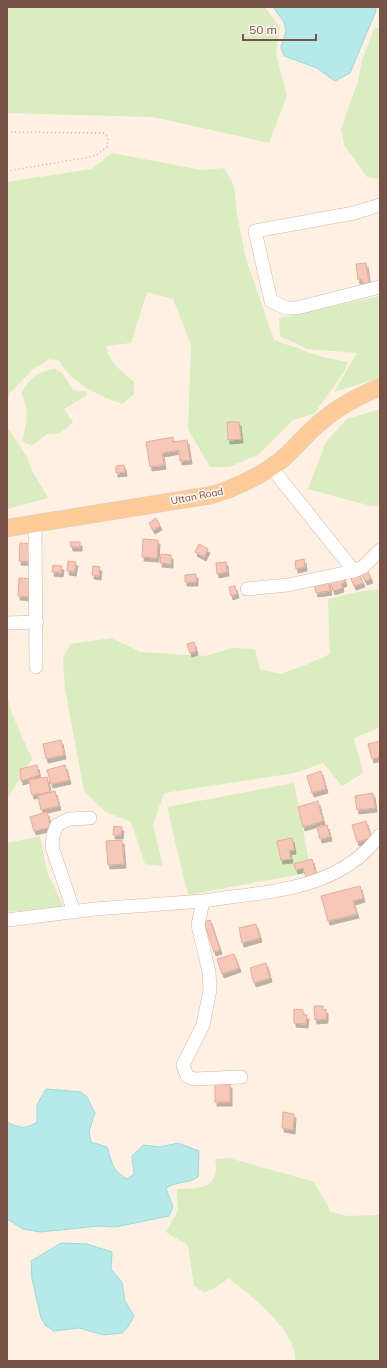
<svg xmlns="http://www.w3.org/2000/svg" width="387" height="1368" viewBox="0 0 387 1368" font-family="Mulish,sans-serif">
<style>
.green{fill:#d9edc0}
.water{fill:#b6e9e9;stroke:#9bdbdc}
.building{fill:#f6c8b9;stroke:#e9ab98;filter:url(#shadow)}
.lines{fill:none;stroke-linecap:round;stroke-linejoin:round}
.minor-casing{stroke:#d2b7ab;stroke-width:14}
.major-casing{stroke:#d9cecb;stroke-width:18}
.path{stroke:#dbab9b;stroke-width:1.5;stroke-dasharray:1 3;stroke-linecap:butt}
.minor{stroke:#fff;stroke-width:13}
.major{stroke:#ffcb99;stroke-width:17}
.labels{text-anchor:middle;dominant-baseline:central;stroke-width:3.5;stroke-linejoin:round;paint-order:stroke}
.street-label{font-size:10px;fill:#785147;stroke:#fff4eb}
</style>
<defs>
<filter id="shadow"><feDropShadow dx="2" dy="4" stdDeviation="0" flood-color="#0004"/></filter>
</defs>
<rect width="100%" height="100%" fill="#fef0e3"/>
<g class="green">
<polygon points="7,7 265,7 280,28 276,54 287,96 269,143 153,117 7,113"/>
<polygon points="375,27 380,29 380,179 367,177 344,145 341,129 358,81 362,60"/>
<path d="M112,153l89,17 23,-2 10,18 3,28 9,45 28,81 48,17 26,5 -4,10 -30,42 -21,6 -35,35 -29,12h-19l-22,-38 3,-84 -18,-46 -26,-7 -16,51 -25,3c3,17 16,25 28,36v12l-12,10c-26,-10 -49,-20 -63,-43l-9,-2 -17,10 -24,25 -2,14v-226l85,-13z"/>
<polygon points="380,296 380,378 334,392 357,353 308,349 280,336 279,318"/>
<path d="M55,369l7,4 11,17 14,2v3l-23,14 9,13c-8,9 -14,13 -26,12l-15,12 -10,-5c5,-18 8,-31 -1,-48 9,-15 17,-22 34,-24z"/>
<polygon points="380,409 380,506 371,506 308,489 326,442 347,419"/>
<polygon points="7,427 27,457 30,467 48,498 7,509"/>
<polygon points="380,589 380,727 354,738 363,773 342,786 323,763 295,773 164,793 153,825 163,866 145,864 131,822 106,812 84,791 65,689 63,658 70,644 111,638 141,652 205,656 233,648 255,649 260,669 280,674 308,664 330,654 328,599 358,592"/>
<polygon points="7,696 12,714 32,759 7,799"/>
<polygon points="294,783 311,872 188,895 167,807"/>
<polygon points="40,836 47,872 64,907 7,912 7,843"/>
<path d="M229,1158l85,24 17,30 16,4 33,-1v146h-85c3,-29 -45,-66 -66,-83l-17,12 -8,2 -10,-6 -6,-41 -22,-13 12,-21 -1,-22c22,0 44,0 38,-30z"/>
</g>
<g class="water">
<polygon points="273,7 376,7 376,11 350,73 335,81 317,68 284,56 281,47 286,31 284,22"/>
<path d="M46,1089l35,3 6,5 8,16 -6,18 2,11 16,5c5,15 5,24 20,32l7,-5 -2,-18 11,-11 17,2 18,-4 21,8 -1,26c-10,7 -21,4 -32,11l7,19 -4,9 -54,11 -16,-1 -59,6 -17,-3 -16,-10v-97c12,6 18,8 30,0v-17z"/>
<polygon points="61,1243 87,1244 112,1252 111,1269 122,1282 125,1301 134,1316 128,1327 122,1333 104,1335 79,1328 54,1331 46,1326 41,1318 32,1279 31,1261"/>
</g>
<g class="building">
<polygon points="366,263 369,283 363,284 362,279 358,280 356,264"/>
<polygon points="227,422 239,422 241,439 228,440"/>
<polygon points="173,437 173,442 187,440 190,460 180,461 179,450 162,453 164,465 150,467 146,442"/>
<polygon points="124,465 125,472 116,473 116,466"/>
<polygon points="156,518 160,526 153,530 149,523"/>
<polygon points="143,539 158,540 157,558 142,557"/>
<polygon points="70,542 80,542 80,547 71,547"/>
<polygon points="20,543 35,544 34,562 19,561"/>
<polygon points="199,544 208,549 204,557 195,552"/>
<polygon points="161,554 171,555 171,564 160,563"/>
<polygon points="304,559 305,567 296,569 295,561"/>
<polygon points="68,561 76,562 74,572 67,571"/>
<polygon points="226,562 227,572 217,574 216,563"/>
<polygon points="53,565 62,566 61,573 52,572"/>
<polygon points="93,566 100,567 99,576 92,575"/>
<polygon points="367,570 371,579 365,581 361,572"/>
<polygon points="358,572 363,583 354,586 350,576"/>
<polygon points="196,574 196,582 185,582 185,575"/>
<polygon points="343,576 345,582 341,584 342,588 333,591 330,580"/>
<polygon points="19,578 34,579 33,597 18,596"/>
<polygon points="328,580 330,591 316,593 314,582"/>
<polygon points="235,586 237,594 231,596 229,587"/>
<polygon points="194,642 196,651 190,653 187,644"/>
<polygon points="61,740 64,755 46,759 43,744"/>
<polygon points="380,741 380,757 372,759 368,744"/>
<polygon points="37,765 39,775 21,781 20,769"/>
<polygon points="65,765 69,780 51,784 47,770"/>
<polygon points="321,771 326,789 312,793 307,776"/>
<polygon points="47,777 50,792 32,795 29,780"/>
<polygon points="55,791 59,806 41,810 38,796"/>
<polygon points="373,793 375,808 357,810 355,796"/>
<polygon points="318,801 323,821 303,827 298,807"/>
<polygon points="47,812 51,827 34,831 30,817"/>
<polygon points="366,821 371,838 357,842 352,825"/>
<polygon points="327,825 330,837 320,839 317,827"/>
<polygon points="114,826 122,827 121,835 113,835"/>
<polygon points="292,838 294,850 289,851 291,859 281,860 277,841"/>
<polygon points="122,840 124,864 108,865 106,841"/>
<polygon points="312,859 316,875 306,878 303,868 296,870 294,864"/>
<polygon points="360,886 363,898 353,901 357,914 328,921 321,896"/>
<polygon points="210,920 220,950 214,952 204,922"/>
<polygon points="256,924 260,938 242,943 239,928"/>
<polygon points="234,954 239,968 222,974 217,959"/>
<polygon points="266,963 270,978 254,983 250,968"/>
<polygon points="314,1006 323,1006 323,1010 326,1009 326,1019 315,1020"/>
<polygon points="294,1009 303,1010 303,1015 307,1015 306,1024 294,1023"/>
<rect x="215" y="1084" width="15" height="18"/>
<polygon points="283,1112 294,1114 293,1130 282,1128"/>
</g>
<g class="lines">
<defs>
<g id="minor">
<polyline points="380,205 354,213 255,231 271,301 286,308 297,308 380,287"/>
<polyline points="271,467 354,571"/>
<polyline points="35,523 36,667"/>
<polyline points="247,589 288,585 354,571 363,567 380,550"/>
<polyline points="7,623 37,622"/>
<path d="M203,901c63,-10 135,-9 177,-66"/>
<polyline points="74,912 52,847 53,835 57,825 69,819 90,818"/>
<polyline points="7,920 95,909 203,901 198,925 209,972 210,990 203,1025 183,1065 187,1076 194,1079 241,1077"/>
</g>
<path id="major" d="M7,528l205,-33c25,-8 47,-18 68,-34 14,-11 24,-25 37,-36 19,-17 41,-29 63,-38"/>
</defs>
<use href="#minor" class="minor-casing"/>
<use href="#major" class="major-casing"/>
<polyline class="path" points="7,132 103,133 108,137 107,147 98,154 90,157 7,171"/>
<use href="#minor" class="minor"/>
<use href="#major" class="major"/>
</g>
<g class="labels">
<g class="street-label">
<text transform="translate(197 496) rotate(-11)">Uttan Road</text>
</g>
</g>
<rect width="387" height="1368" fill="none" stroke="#785147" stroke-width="16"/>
<path d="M243 34v6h73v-6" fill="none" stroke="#785147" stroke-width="2"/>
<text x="249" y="34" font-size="12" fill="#785147" stroke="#fff4eb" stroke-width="3" paint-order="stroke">50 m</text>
</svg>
